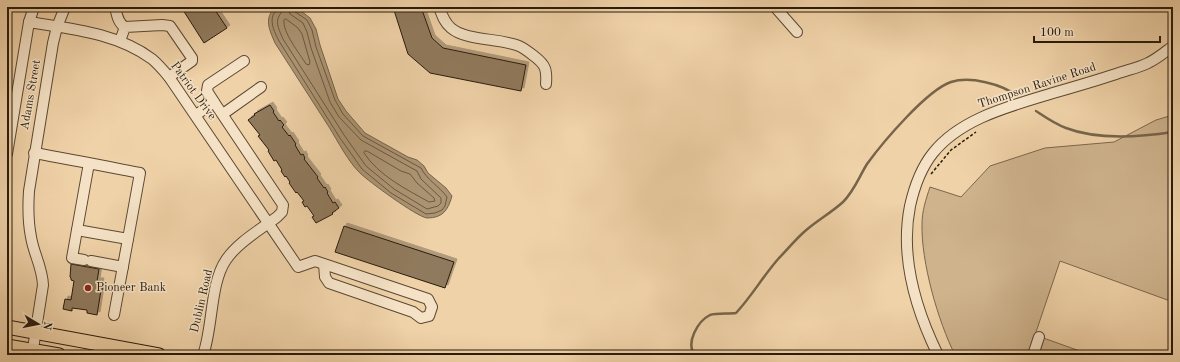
<svg xmlns="http://www.w3.org/2000/svg" width="1180" height="362" viewBox="0 0 1180 362" font-family="'Old Standard TT',serif">
<style>
.green{fill:#ceb38d;stroke:#7b674c}
.water{fill:#ac9473;stroke:#77644a}
.lines{fill:none;stroke-linecap:round;stroke-linejoin:round}
.shore{stroke:#6a5840;stroke-width:1}
.stream{stroke:#77644a;stroke-width:2.5}
.building{fill:#907a5d;stroke:#281b0c;filter:url(#shadow)}
.minor-casing{stroke:#5a4933;stroke-width:12}
.major-casing{stroke:#281b0c;stroke-width:15}
.path{stroke:#281b0c;stroke-width:1.5;stroke-dasharray:3 2;stroke-linecap:butt}
.minor{stroke:#f5e2c6;stroke-width:10}
.major{stroke:#f0d2a8;stroke-width:13}
.poi-dot{fill:#8f2418;stroke:#f5e2c6;stroke-width:1.5}
.labels{text-anchor:middle;dominant-baseline:central;stroke-width:3;stroke-linejoin:round;paint-order:stroke}
.street-label{font-size:12px;fill:#281b0c;stroke:#f5e2c6}
.poi-label{font-size:12px;fill:#281b0c;stroke:#f5e2c6;text-anchor:start}
</style>
<defs>
<filter id="shadow"><feDropShadow dx="3" dy="-3" stdDeviation="0" flood-color="#0004"/></filter>
</defs>
<rect width="100%" height="100%" fill="#f0d2a8"/>
<filter id="stains"><feTurbulence type="fractalNoise" baseFrequency=".005" numOctaves="4"/><feColorMatrix values="0 0 0 0 .2 0 0 0 0 .09 0 0 0 0 .02 0 0 0 .5 -.17"/></filter>
<radialGradient id="worn" r=".72"><stop offset=".6" stop-color="#630" stop-opacity="0"/><stop offset="1" stop-color="#630" stop-opacity=".3"/></radialGradient>
<path class="green" d="M1173,115v187l-113,-41 -25,74 56,20h-136c-17,-34 -34,-93 -33,-131 0,-13 4,-25 8,-37l31,10 29,-31 55,-18 69,-6 42,-22z"/>
<path class="water" d="M275,7h19l7,4 9,7 6,11 4,16 18,54 8,12 19,22 43,24 9,3 7,6 4,7 18,15 6,8c-4,14 -9,22 -25,22 -10,-1 -59,-37 -67,-45 -11,-10 -23,-33 -31,-46 -18,-28 -36,-56 -54,-84 -6,-14 -11,-24 0,-36z"/>
<g class="lines">
<g class="shore">
<path d="M278,7c-1,4 -3,5 -5,8 -3,9 2,18 6,26l61,97 22,31 29,24 35,21 9,-1 7,-3 3,-4 2,-9c-8,-11 -20,-17 -26,-29l-58,-32 -20,-22 -8,-14 -19,-53 -4,-17 -5,-10 -13,-9 -1,-4"/>
<path d="M283,7c0,5 -2,5 -4,9 -4,7 1,16 4,23l61,96 22,31 28,23 33,20 11,-3 3,-3v-5l-20,-19 -4,-8 -56,-31 -22,-23 -9,-15 -19,-54 -4,-16 -4,-9 -13,-9 -2,-7"/>
<path d="M286,19l12,9 4,6 8,28 -1,3 -3,-1c-6,-10 -24,-32 -22,-44z"/>
<path d="M365,151h2l34,20 9,3 7,9 17,15 1,3 -6,1c-23,-13 -50,-26 -65,-49z"/>
</g>
<g class="stream">
<path d="M1036,111c9,6 19,13 30,17 31,12 74,9 107,4"/>
<path d="M695,355c-10,-12 3,-34 15,-40 6,-2 20,-1 26,-2 16,-17 27,-37 43,-55 8,-8 16,-18 25,-26 12,-11 27,-19 39,-30 11,-11 16,-25 24,-38 16,-22 60,-74 84,-82 19,-6 51,2 66,14"/>
</g>
</g>
<g class="building">
<polygon points="177,7 213,7 227,28 204,43 183,10"/>
<polygon points="393,7 421,7 432,38 443,48 526,65 521,91 430,73 408,54"/>
<polygon points="270,105 274,111 273,112 279,121 280,120 284,125 282,127 289,136 290,135 296,144 295,145 301,155 303,154 305,158 304,159 318,177 317,178 324,188 325,187 328,192 327,193 333,203 335,202 339,208 332,213 333,214 316,223 312,217 314,216 307,206 305,207 302,202 304,201 297,192 296,193 289,183 290,182 286,176 285,177 281,171 282,170 276,160 274,161 268,151 269,150 258,136 260,135 248,120 255,115 254,114"/>
<polygon points="344,226 454,262 445,288 335,252"/>
<polygon points="71,264 99,269 97,281 101,281 100,285 103,285 102,290 101,290 97,315 87,313 87,310 72,308 72,311 63,309 65,299 71,300 74,281 71,280 71,278 70,277"/>
</g>
<g class="lines">
<defs>
<g id="minor">
<path d="M115,7c2,8 3,16 10,20"/>
<path d="M439,7c3,8 5,15 12,21 15,13 49,10 68,18 5,2 10,6 15,10 12,9 13,14 12,28"/>
<polyline points="775,7 797,32"/>
<polyline points="29,22 34,7"/>
<polyline points="120,41 125,27 162,25 170,26 192,58 192,61 169,77"/>
<polyline points="214,102 207,91 208,85 244,61"/>
<polyline points="223,114 261,87"/>
<path d="M196,115l18,-13 69,103 -1,7 -5,5c-17,13 -39,25 -51,43 -16,23 -13,68 -23,95"/>
<path d="M34,153c35,6 70,13 106,20l-12,66 -51,-9 12,-67"/>
<path d="M7,154l22,-132c43,7 88,11 123,37 6,5 12,12 17,18l129,190 17,-6 9,3 104,35 4,8 -3,9 -8,2 -8,-6 -84,-29 -4,-6 -1,-13"/>
<polyline points="77,230 72,258 84,260"/>
<polyline points="91,261 123,267"/>
<polyline points="114,315 128,239"/>
<path d="M32,355l11,-70c-1,-19 -9,-30 -12,-48 -3,-15 -3,-31 -2,-46l24,-148 4,-16 8,-20"/>
<path d="M938,355c-22,-45 -38,-99 -28,-149 4,-18 11,-38 23,-53 28,-35 78,-47 120,-60 21,-6 42,-12 63,-19 11,-4 22,-6 32,-11 9,-4 17,-11 25,-17"/>
<polyline points="1033,355 1039,337"/>
</g>
<g id="major">
<polyline points="7,327 159,355"/>
<polyline points="7,346 59,355"/>
</g>
</defs>
<use href="#minor" class="minor-casing"/>
<use href="#major" class="major-casing"/>
<polyline class="path" points="931,174 951,150 976,132"/>
<use href="#minor" class="minor"/>
<use href="#major" class="major"/>
</g>
<circle class="poi-dot" cx="88" cy="288" r="4"/>
<g class="labels">
<g class="street-label">
<text transform="translate(1037 86) rotate(-18)">Thompson Ravine Road</text>
<text transform="translate(193 91) rotate(54)">Patriot Drive</text>
<text transform="translate(31 95) rotate(-80)">Adams Street</text>
<text transform="translate(202 301) rotate(-77)">Dublin Road</text>
</g>
<g class="poi-label">
<text x="96" y="288">Pioneer Bank</text>
</g>
</g>
<rect width="1180" height="362" fill="none" stroke="#f0d2a8" stroke-width="24"/>
<rect x="8" y="8" width="1164" height="346" fill="none" stroke="#281b0c" stroke-width="2"/>
<rect x="12" y="12" width="1156" height="338" fill="none" stroke="#281b0c"/>
<g transform="translate(38 324) rotate(100)" stroke="#f5e2c6" stroke-width="3" paint-order="stroke">
<path d="M0-3L7 15L0 10L-7 15Z" fill="#281b0c"/>
<text y="-6" font-size="11" font-weight="bold" text-anchor="middle" fill="#281b0c">N</text>
</g>
<path d="M1034 36v6h126v-6" fill="none" stroke="#281b0c" stroke-width="2"/>
<text x="1040" y="36" font-size="12" fill="#281b0c" stroke="#f5e2c6" stroke-width="3" paint-order="stroke">100 m</text>
<rect width="100%" height="100%" filter="url(#stains)"/>
<rect width="100%" height="100%" fill="url(#worn)"/>
</svg>
